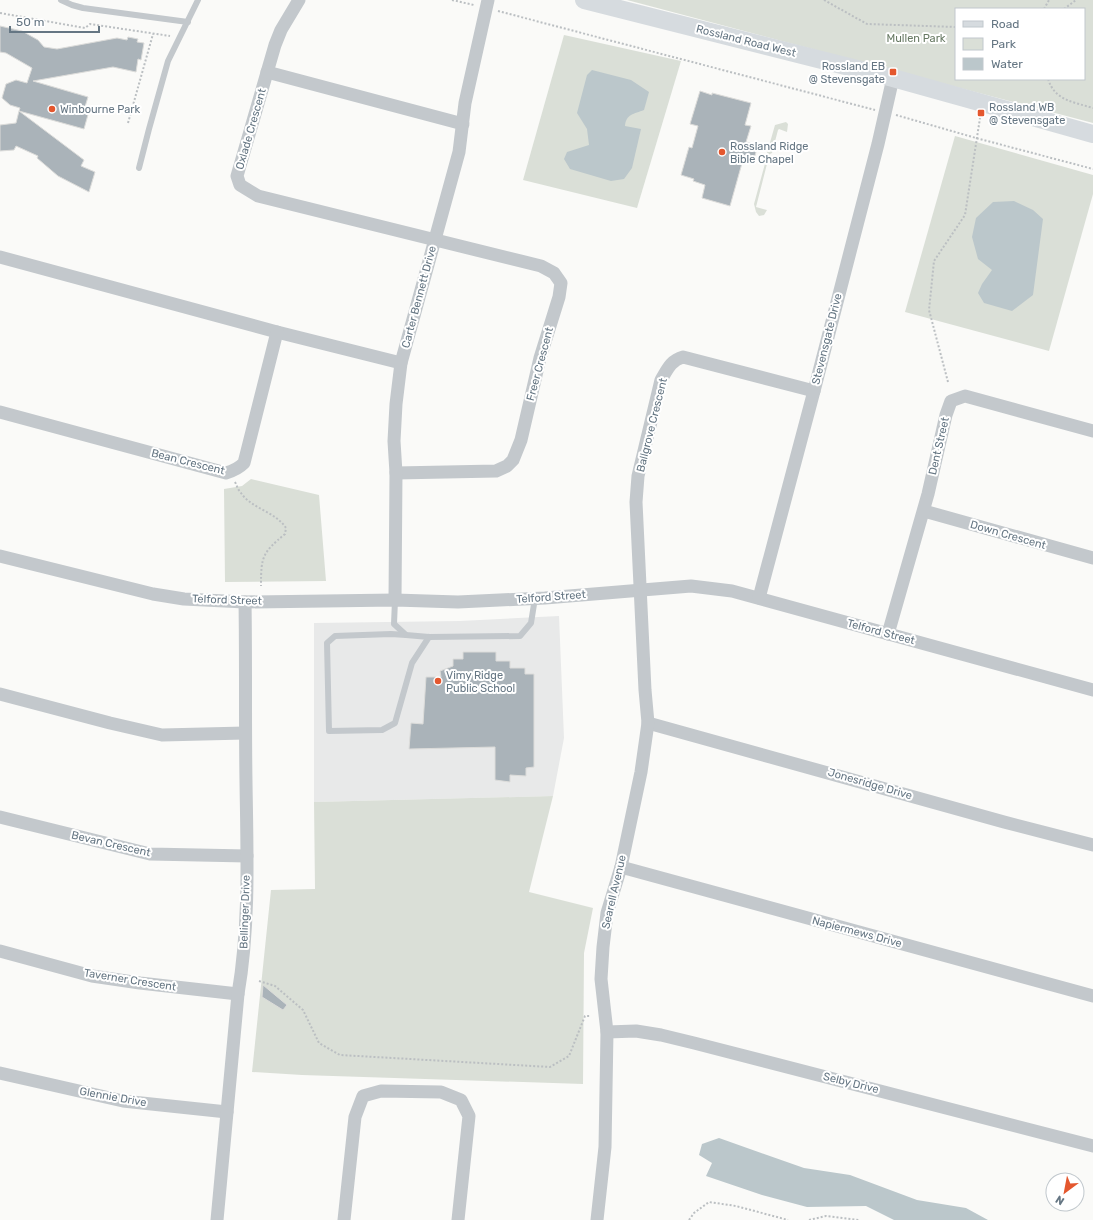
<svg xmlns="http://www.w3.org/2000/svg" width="1093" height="1220" viewBox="0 0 1093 1220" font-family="Rubik,sans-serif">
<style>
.built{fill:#e8e9e9}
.green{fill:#dadfd7;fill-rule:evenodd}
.water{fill:#bbc7cb}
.building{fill:#aab3b9;stroke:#dcdcda}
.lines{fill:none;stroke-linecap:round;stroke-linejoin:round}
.path{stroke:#bbbfc2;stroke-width:2;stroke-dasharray:2 2;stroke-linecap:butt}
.service{stroke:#c3c8cc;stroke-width:6}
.minor{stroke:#c3c8cc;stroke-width:13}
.secondary{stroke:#d6dbdf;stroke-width:18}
.poi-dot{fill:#e4572e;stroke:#fff;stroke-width:1.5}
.labels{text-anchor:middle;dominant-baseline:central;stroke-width:4;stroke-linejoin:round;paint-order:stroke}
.park-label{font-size:11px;fill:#687a64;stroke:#fff}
.street-label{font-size:11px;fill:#657683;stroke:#fff}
.poi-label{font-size:11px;fill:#657683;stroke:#fff;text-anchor:start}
</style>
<rect width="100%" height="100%" fill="#fafaf8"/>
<polygon class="built" points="559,616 564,738 553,796 314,802 314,623 460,621"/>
<g class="green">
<path d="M627,0h466v123zM956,9h128v70h-128z"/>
<polygon points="564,35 681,61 637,208 523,180"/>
<polygon points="786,122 788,124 787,132 779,129 778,130 772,153 768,155 767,153 775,125"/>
<polygon points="955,136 1093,175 1093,194 1049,351 905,312"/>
<polygon points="766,160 768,160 756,207 767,210 764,215 759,216 756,212 754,204"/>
<polygon points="251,479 319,495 326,581 225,582 224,489 242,486"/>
<polygon points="553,796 529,892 593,908 584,953 583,1084 302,1075 252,1072 271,890 315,889 314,802"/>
</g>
<g class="water">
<path d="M592,70l39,10 18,12 -5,18c-10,4 -18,4 -19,16l16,3 -9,39 -8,11 -13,2 -41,-12 -6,-10 3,-7 22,-7 -2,-16 -10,-16 10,-38z"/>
<polygon points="1014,201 1033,210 1043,219 1033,295 1012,311 984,303 978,293 982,284 992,270 978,259 972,237 976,218 993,202"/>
<polygon points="719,1138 804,1168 850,1175 917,1200 966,1208 988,1220 894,1220 866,1206 807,1207 762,1195 706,1176 712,1163 699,1155 702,1144"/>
</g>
<g class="building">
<polygon points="0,26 22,31 38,40 44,47 57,49 117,38 127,40 128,37 138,39 137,42 144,43 141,60 138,59 136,72 113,67 33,81 88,97 84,110 89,111 84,129 19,111 20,108 10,105 2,98 6,84 16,80 27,83 32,68 6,53 0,52"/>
<polygon points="700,91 712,95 712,93 751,103 745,125 751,126 746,142 758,145 754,159 744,156 730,206 702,198 705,185 693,181 694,179 681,175 689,147 692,148 698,126 690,124"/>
<polygon points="19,111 84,160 81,166 95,172 89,192 58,176 37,158 38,156 16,146 14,150 0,151 0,125 16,123"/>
<polygon points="463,652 496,652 496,661 510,661 510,668 525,668 525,674 534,674 534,767 526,768 526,776 510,775 510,782 495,780 495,747 409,749 411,723 423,724 426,677 441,677 440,671 453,666 453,659 463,659"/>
<polygon points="263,985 287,1005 283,1010 262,997"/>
</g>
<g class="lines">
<g class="path">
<polyline points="452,0 474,5"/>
<polyline points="824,0 867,24 956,27"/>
<polyline points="1044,9 1049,0"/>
<polyline points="1064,9 1076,0"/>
<polyline points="498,11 875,110"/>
<polyline points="0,13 85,28 90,24 170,36"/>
<path d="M1048,79c7,22 26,23 45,29"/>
<polyline points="896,115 976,138 1093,169"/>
<polyline points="128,123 153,34"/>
<polyline points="948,382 929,310 934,261 965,215 980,118"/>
<path d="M235,482c2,4 3,8 6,11 11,16 35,19 45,35l-1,6c-23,19 -24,23 -24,52"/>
<polyline points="259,981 275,986 303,1010 319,1043 340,1055 550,1067 569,1056 585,1016 590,1016"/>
<polyline points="689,1220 694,1213 709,1202 736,1206 788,1220"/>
<polyline points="809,1220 826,1216 859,1220"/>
</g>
<g class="service">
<polyline points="61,0 72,5 83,8 188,22"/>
<polyline points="139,168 149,129 168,61 198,0"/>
<polyline points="395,600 394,624 406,635 429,637 520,636 531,623 535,598"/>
<polyline points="406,635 391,634 335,636 327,643 329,731 382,730 395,723 412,663 429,637"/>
</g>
<g class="minor">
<polyline points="299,0 281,30 275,45 237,176 240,185 258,196 541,266 554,273 561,283 559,297 540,358 521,440 513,460 507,466 496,471 396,473"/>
<polyline points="267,72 463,124"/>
<polyline points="0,257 277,332 401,363"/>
<path d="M0,412l226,61c7,-2 12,-4 18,-10l33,-131"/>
<polyline points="924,511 1093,558"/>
<polyline points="0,556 153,594 184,599 245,602 395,600 458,602 545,598 691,586 732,591 1093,690"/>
<polyline points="759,598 814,391 878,144 893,78"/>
<polyline points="395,600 396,473 394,441 396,404 401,363 459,152 465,103 488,0"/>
<polyline points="888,634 928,494 946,415 951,401 965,396 1093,431"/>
<polyline points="0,694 110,723 162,735 245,733"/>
<polyline points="648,723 1004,822 1093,845"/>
<polyline points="0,817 150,854 247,856"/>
<polyline points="621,867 1093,996"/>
<polyline points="0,951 92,976 140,983 238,994"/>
<polyline points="607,1032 636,1031 661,1035 694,1043 1093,1146"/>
<polyline points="0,1073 123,1101 227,1112"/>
<path d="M217,1220l21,-226c12,-70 9,-142 8,-212 -1,-60 0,-120 -1,-180"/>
<polyline points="344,1220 355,1117 363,1096 381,1091 441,1092 461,1100 469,1116 458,1220"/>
<path d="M597,1220l8,-73 2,-115 -6,-53 2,-32 4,-34 14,-46 20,-95 7,-49 -3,-33 -9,-188 2,-26 23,-96c6,-10 10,-20 22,-23l131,34"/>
</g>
<polyline class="secondary" points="584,0 893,78 1093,134"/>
</g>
<g class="poi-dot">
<rect x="889" y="68" width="8" height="8" rx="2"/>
<circle cx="52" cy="109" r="4"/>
<rect x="977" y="109" width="8" height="8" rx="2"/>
<circle cx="722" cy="152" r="4"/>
<circle cx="438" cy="681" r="4"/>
</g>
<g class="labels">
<g class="park-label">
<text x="916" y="38">Mullen Park</text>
</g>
<g class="street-label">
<text transform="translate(746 41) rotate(14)">Rossland Road West</text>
<text transform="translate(251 129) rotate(-74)">Oxlade Crescent</text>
<text transform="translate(419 297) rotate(-75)">Carter Bennett Drive</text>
<text transform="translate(827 339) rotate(-76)">Stevensgate Drive</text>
<text transform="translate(540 364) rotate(-75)">Freer Crescent</text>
<text transform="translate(652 425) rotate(-76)">Ballgrove Crescent</text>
<text transform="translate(939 446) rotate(-77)">Dent Street</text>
<text transform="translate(188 462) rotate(14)">Bean Crescent</text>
<text transform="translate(1008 535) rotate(16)">Down Crescent</text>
<text transform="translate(551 597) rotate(-4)">Telford Street</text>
<text transform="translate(227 600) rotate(2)">Telford Street</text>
<text transform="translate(881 632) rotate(15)">Telford Street</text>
<text transform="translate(870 784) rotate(16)">Jonesridge Drive</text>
<text transform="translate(111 844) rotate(13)">Bevan Crescent</text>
<text transform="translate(614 892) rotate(-77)">Searell Avenue</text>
<text transform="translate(245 912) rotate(-88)">Bellinger Drive</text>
<text transform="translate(857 932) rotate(15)">Napiermews Drive</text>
<text transform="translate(130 980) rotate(9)">Taverner Crescent</text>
<text transform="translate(851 1083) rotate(14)">Selby Drive</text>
<text transform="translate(113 1097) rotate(10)">Glennie Drive</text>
</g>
<g class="poi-label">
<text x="885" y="66" text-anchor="end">Rossland EB<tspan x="885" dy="13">@ Stevensgate</tspan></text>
<text x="989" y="107">Rossland WB<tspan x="989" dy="13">@ Stevensgate</tspan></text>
<text x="60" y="109">Winbourne Park</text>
<text x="730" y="146">Rossland Ridge<tspan x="730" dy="13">Bible Chapel</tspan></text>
<text x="446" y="675">Vimy Ridge<tspan x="446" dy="13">Public School</tspan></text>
</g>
</g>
<rect x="955" y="8" width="130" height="72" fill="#ffffff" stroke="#c1c8cd"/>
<rect x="963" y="21" width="20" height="6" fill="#d6dbdf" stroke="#c1c8cd"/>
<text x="991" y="28" font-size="12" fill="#657683">Road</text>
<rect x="963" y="38" width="20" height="12" fill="#dadfd7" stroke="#c1c8cd"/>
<text x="991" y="48" font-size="12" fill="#657683">Park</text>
<rect x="963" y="58" width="20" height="12" fill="#bbc7cb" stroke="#c1c8cd"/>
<text x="991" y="68" font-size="12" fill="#657683">Water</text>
<g transform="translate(1065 1192) rotate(212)"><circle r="19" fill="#ffffff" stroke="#c1c8cd"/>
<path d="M0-3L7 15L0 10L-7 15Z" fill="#e4572e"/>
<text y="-6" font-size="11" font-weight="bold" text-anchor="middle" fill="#657683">N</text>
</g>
<path d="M10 26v6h89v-6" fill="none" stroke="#657683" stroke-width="2"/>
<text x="16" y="26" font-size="12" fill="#657683" stroke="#ffffff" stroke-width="3" paint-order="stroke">50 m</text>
</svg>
